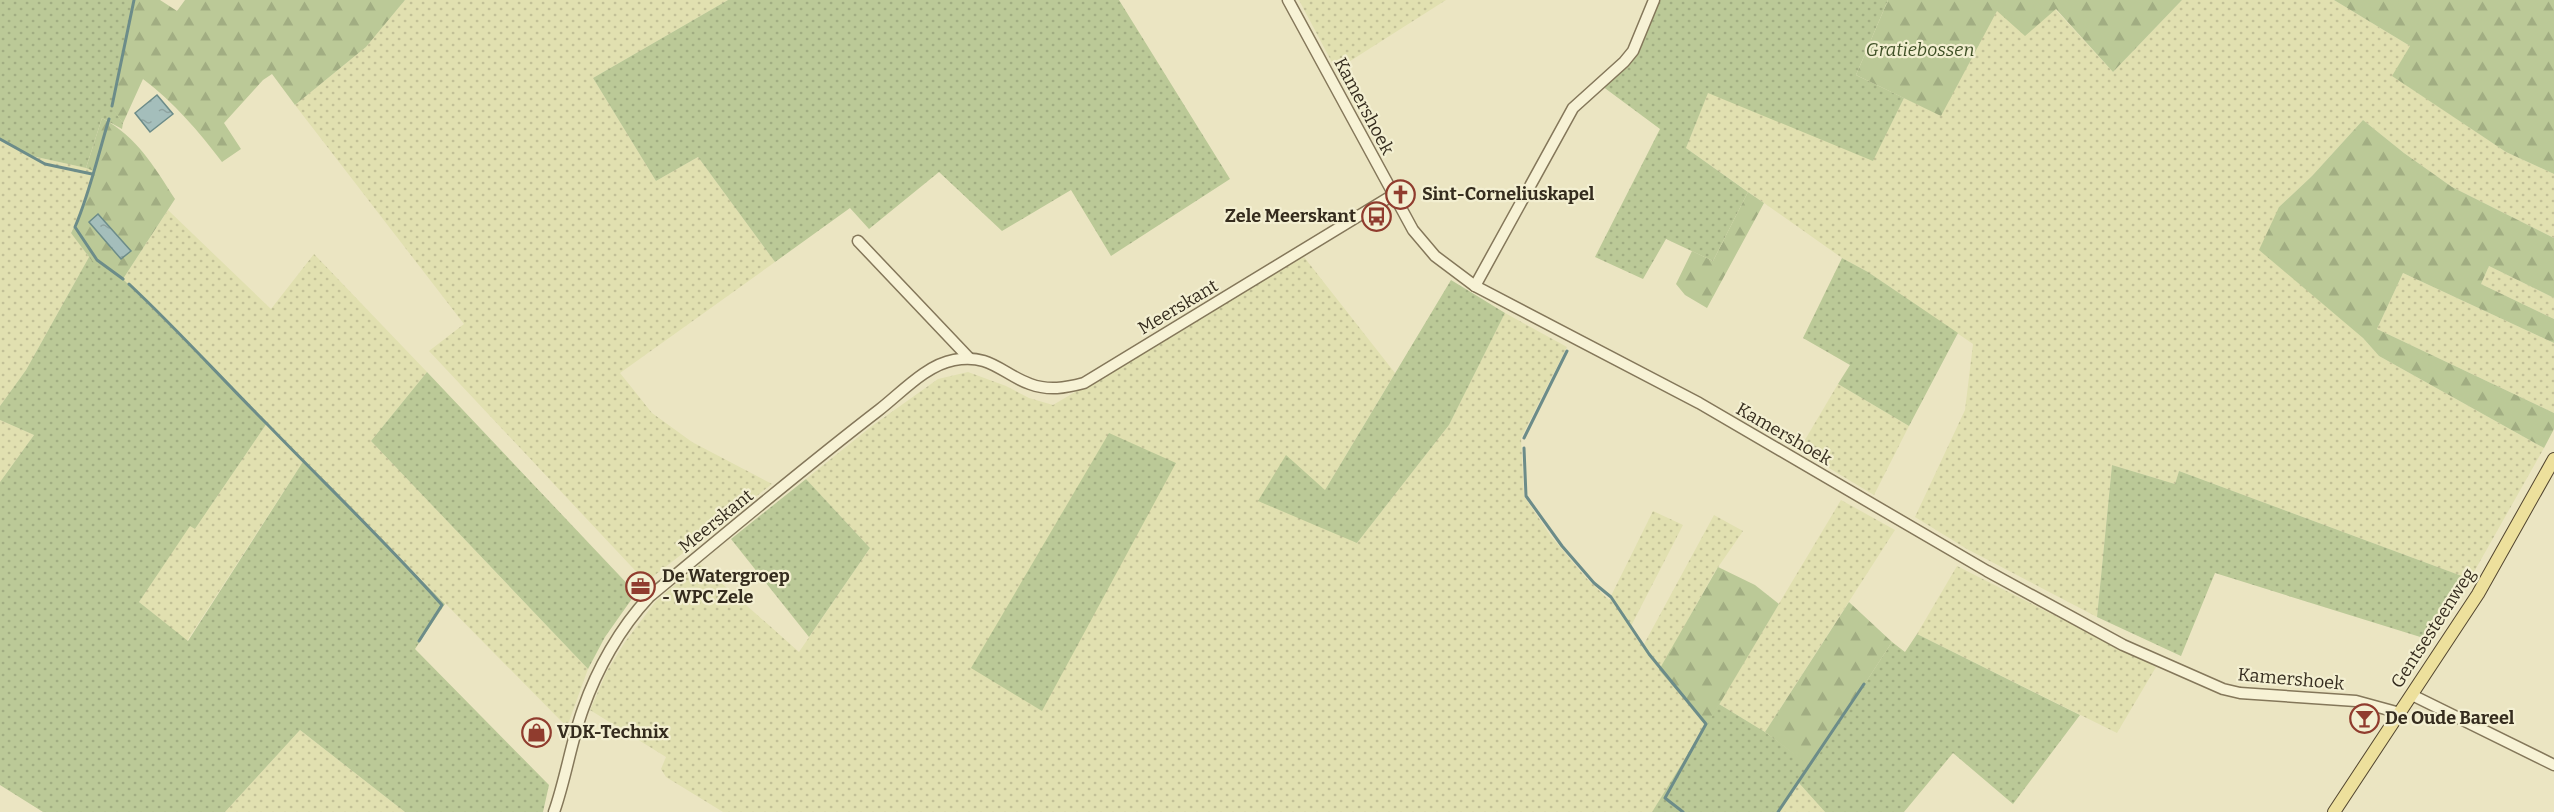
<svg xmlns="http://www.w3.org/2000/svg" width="2554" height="812" viewBox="0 0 2554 812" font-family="Bitter,serif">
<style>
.farmland{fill:url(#farmland-dots)}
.grass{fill:url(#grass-dots)}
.forest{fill:url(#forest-firs)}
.water{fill:url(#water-ripples);stroke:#6c8c89;stroke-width:1.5}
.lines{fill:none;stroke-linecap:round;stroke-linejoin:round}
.stream{stroke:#6c8c89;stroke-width:3}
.minor-casing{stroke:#84775a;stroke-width:13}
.major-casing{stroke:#52452f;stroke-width:14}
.minor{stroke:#f7f2d5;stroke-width:10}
.major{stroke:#ede09c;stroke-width:12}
.labels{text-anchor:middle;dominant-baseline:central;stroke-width:4.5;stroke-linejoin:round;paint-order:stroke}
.park-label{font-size:18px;font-style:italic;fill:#3f5026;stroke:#f3efd1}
.street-label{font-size:18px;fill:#352c1e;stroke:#f3efd1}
.poi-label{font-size:18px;font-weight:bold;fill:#352c1e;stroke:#f3efd1;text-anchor:start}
</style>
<defs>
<pattern id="farmland-dots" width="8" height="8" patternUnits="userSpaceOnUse" patternTransform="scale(1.5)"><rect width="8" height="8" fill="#e1e0b0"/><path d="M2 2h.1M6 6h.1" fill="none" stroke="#c2c097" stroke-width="1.8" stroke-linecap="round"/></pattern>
<pattern id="grass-dots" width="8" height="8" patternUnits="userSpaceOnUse" patternTransform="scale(1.5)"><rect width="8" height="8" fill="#bbc997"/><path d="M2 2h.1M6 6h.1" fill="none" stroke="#a1ad82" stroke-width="1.8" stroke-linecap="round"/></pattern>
<pattern id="forest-firs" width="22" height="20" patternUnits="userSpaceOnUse" patternTransform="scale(1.5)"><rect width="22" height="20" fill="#bbc997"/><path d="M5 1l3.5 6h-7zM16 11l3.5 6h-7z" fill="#a1ad82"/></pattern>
<pattern id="water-ripples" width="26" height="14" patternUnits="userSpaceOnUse" patternTransform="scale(1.5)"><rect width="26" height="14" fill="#a4bebb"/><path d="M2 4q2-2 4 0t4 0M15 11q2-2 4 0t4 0" fill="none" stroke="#8ea3a0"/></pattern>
</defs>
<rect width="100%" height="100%" fill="#ebe5c2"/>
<g class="farmland">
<polygon points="405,0 728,0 593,78 656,181 698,157 775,262 620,373 652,413 692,442 772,484 646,582 429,351 464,324 295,105 366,47"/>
<polygon points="1299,0 1446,0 1336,70"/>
<polygon points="2182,0 2334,0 2410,46 2393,76 2506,152 2554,174 2554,238 2452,187 2404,153 2363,120 2312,176 2279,207 2363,338 2379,356 2544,448 2470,579 2179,471 2175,484 2112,465 2097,617 1967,549 1915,517 1965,410 1973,344 1868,272 1842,258 1686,148 1708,92 1873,160 1904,98 1941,115 1997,10 2055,9 2113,72"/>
<polygon points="0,140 32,156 95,170 84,206 71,232 89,257 26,370 0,406"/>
<polygon points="168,210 271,309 314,254 427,372 371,441 588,669 567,727 304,460 187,641 139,602 190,525 195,529 267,423 123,279"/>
<polygon points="1304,257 1395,373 1325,490 1357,543 1449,425 1505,313 1567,347 1521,438 1524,496 1550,535 1587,579 1609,600 1653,511 1683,525 1630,628 1643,646 1714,515 1743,531 1714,573 1660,670 1707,725 1652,812 723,812 666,777 661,769 666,757 590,710 607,671 625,642 656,601 700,564 799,652 870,548 806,479 872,426 938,379 968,372 1006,386 1029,398 1053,405"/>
<polygon points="2489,266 2554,298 2554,319 2481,284"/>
<polygon points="2403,273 2554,343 2554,413 2377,329"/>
<polygon points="1838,384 1909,426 1874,495 1799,450"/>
<polygon points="0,420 34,435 0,482"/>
<polygon points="1841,500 1895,530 1765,732 1719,704"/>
<polygon points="1957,566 2156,667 2117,733 1917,634"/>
<polygon points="300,730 405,812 225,812"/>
<polygon points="1799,783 1825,812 1778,812"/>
</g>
<g class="grass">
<polygon points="0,0 135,0 112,107 123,123 122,129 102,118 86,168 32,156 0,140"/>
<polygon points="728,0 1119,0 1230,179 1111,256 1071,190 1002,231 939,172 869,229 850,208 775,262 698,157 656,181 593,78"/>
<polygon points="1659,0 1888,0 1856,75 1904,98 1873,161 1708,93 1686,148 1748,192 1713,261 1666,239 1643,279 1595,257 1660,129 1602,86 1643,40"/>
<polygon points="89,257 123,279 267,423 195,529 190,526 139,602 188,641 304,460 445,604 415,649 549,785 543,812 405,812 300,730 225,812 43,812 0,785 0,482 34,435 0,420 0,406 26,370"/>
<polygon points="1842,258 1868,272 1958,333 1909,426 1838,384 1850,365 1803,338"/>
<polygon points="1451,280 1505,313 1449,425 1357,543 1258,501 1286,455 1325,490"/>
<polygon points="427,372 636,593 605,637 588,669 371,441"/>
<polygon points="1109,433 1176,463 1042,711 971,668"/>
<polygon points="2112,465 2175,484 2179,471 2470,579 2430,640 2215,573 2181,656 2097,617"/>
<polygon points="806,479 870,548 809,637 731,539"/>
<polygon points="1917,634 2080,715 2013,804 1953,753 1904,812 1825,812 1799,783 1778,812 1652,812 1719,704 1765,732 1811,766 1892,642 1905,652"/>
</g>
<g class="forest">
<path d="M135,0h25l17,11 8,-11h220l-39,47 -71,58 -23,-31 -9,6 -39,43 17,26 -19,13c-23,-30 -48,-60 -79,-83l-20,44 -11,-15z"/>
<polygon points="1888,0 2182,0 2113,72 2056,9 2025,36 1997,11 1941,116 1856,75"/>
<polygon points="2334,0 2554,0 2554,174 2506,152 2392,76 2410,46"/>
<path d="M102,118c36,20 51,47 73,81l-52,80 -31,-18 -21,-28 13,-27 10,-35 -8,-3z"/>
<polygon points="2363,120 2404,153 2452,187 2554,238 2554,298 2489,266 2481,284 2554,319 2554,343 2403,273 2377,329 2554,413 2554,429 2544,448 2379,356 2363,338 2259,250 2279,207 2312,176"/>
<polygon points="1748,192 1764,203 1707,308 1685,295 1676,284 1692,251 1713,261"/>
<polygon points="1718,567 1755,585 1779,604 1707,725 1659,670"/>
<polygon points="1849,602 1892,642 1811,767 1765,732"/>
</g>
<g class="water">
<polygon points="157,95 173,114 150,132 135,113"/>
<polygon points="98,214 131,251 121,259 89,222"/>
</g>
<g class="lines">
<g class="stream">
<polyline points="112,106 134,0"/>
<path d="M109,119c-11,36 -19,73 -34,108l22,33 26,19"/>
<polyline points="0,139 45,164 92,174"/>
<path d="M129,284c48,45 92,94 138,140 58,60 119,118 175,181l-23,36"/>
<polyline points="1524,438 1567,351"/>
<polyline points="1524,448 1526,496 1562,546 1594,583 1611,597 1649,654 1706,724 1665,798 1683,812"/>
<polyline points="1778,812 1864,684"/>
</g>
<defs>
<g id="minor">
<polyline points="1288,0 1413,230 1435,256 1475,286 1699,403 1987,571 2123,645 2223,689 2240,693 2356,701 2400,713"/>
<polyline points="858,241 969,358"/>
<polyline points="1475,286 1573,108 1624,62 1633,51 1654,0"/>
<polyline points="2412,695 2554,765"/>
<path d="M554,812c12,-34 17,-70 29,-103 14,-40 37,-81 66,-112 76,-63 152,-127 230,-187 22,-17 47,-45 75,-50 36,-7 48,14 76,24 19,7 35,4 54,-1l309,-188"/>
</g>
<polyline id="major" points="2334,812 2478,594 2554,459"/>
</defs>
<use href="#minor" class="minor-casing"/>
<use href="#major" class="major-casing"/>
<use href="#minor" class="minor"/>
<use href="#major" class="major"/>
</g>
<defs>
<symbol id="church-ring" viewBox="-11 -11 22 22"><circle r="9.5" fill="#f3efd1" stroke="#903c2e" stroke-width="1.5"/><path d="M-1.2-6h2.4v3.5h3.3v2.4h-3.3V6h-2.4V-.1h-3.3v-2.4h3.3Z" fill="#903c2e"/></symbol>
<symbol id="bus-ring" viewBox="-11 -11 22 22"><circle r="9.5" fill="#f3efd1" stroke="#903c2e" stroke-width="1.5"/><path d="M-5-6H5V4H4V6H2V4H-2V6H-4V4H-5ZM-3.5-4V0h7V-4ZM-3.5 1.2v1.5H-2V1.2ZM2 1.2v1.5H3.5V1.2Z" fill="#903c2e"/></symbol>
<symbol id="office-ring" viewBox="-11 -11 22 22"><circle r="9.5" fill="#f3efd1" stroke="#903c2e" stroke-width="1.5"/><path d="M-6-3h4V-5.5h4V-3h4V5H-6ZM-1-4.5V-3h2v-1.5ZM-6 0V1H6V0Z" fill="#903c2e"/></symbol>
<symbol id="bar-ring" viewBox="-11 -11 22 22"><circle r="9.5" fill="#f3efd1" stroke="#903c2e" stroke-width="1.5"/><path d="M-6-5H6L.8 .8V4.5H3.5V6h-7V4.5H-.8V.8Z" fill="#903c2e"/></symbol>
<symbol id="shop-ring" viewBox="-11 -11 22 22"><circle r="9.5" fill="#f3efd1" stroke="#903c2e" stroke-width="1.5"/><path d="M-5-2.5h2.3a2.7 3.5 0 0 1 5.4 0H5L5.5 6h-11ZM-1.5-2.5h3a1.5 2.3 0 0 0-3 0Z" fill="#903c2e"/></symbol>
</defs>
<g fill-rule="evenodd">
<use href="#church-ring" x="1384" y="178" width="33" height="33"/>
<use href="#bus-ring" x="1360" y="200" width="33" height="33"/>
<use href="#office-ring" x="624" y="570" width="33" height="33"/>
<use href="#bar-ring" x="2348" y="702" width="33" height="33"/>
<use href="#shop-ring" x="520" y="716" width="33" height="33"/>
</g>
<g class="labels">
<g class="park-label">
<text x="1920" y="50">Gratiebossen</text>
</g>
<g class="street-label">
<text transform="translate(1364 106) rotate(62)">Kamershoek</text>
<text transform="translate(1178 307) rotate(-31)">Meerskant</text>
<text transform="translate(1784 434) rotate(30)">Kamershoek</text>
<text transform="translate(716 521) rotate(-39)">Meerskant</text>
<text transform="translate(2433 628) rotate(-57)">Gentsesteenweg</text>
<text transform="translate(2291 679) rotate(5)">Kamershoek</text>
</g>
<g class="poi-label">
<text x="1422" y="194">Sint-Corneliuskapel</text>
<text x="1356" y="216" text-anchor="end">Zele Meerskant</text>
<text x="662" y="576">De Watergroep<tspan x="662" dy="21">- WPC Zele</tspan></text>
<text x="2385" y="718">De Oude Bareel</text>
<text x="557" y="732">VDK-Technix</text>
</g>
</g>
</svg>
